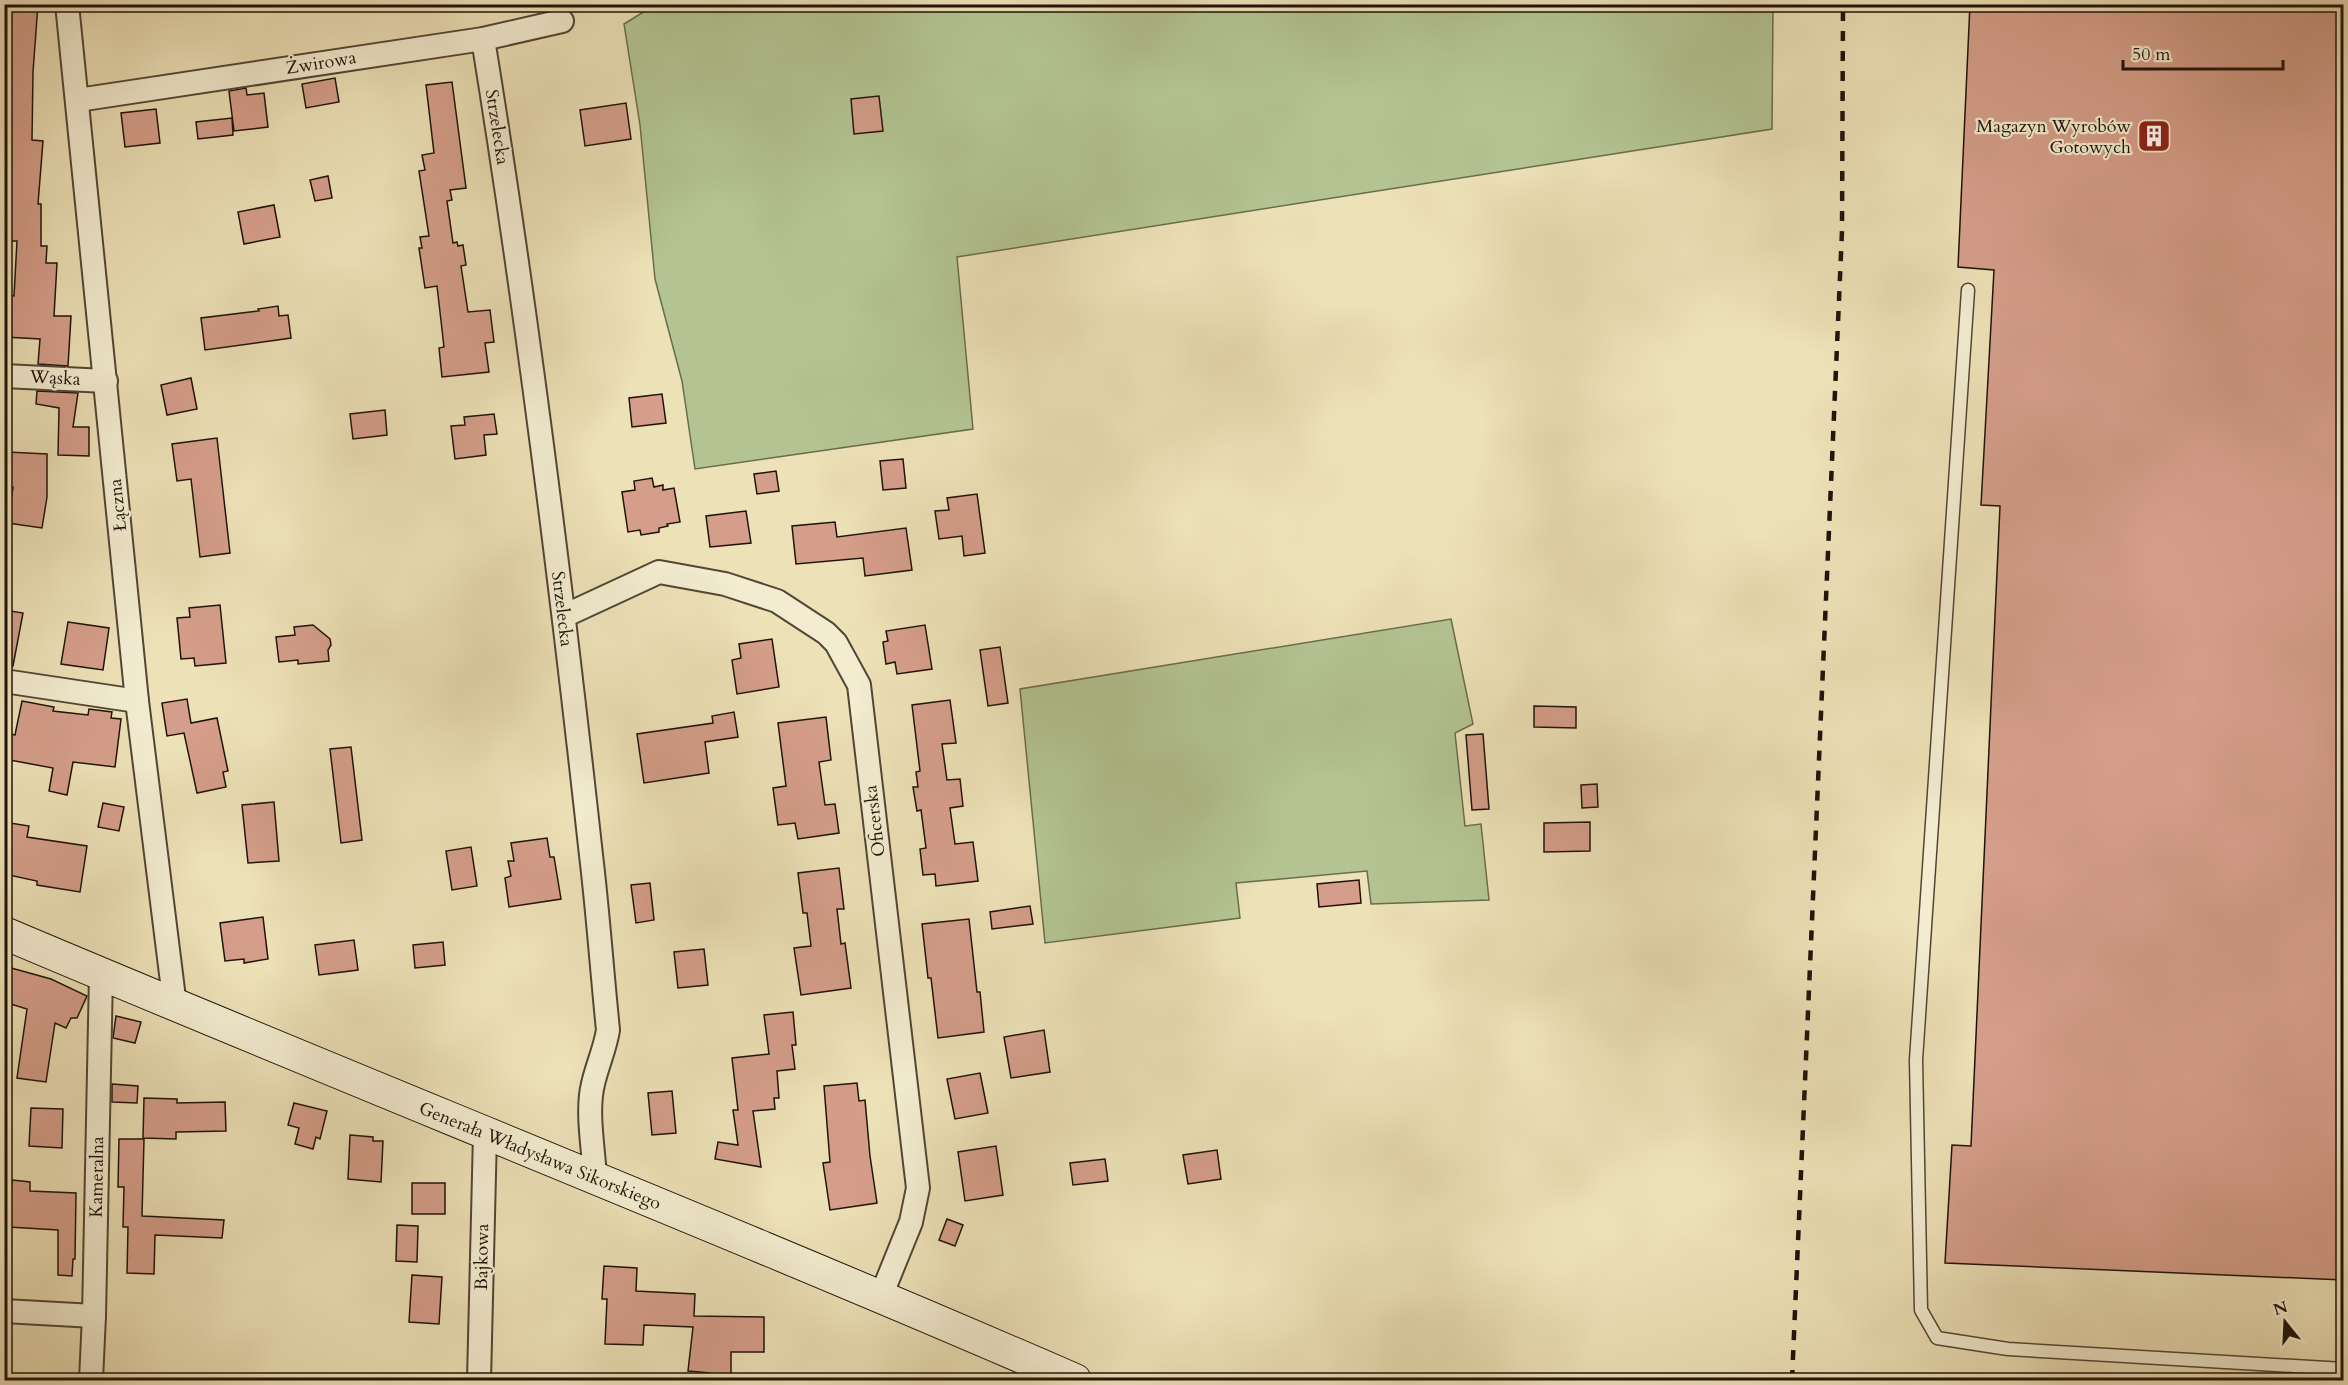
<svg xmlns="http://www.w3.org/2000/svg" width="2348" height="1385" viewBox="0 0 2348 1385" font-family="Cardo,serif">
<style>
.green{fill:#b3c492;stroke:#696c4e;stroke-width:1.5}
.building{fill:#d59e8a;stroke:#1f1309;stroke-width:1.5}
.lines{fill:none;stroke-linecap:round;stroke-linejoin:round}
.lane-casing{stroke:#524634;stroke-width:15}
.street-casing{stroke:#524634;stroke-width:26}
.secondary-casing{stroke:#1f1309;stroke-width:34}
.lane{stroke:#f3ecd0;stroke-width:12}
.street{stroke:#f3ecd0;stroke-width:22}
.secondary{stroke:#f3ecd0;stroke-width:32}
.rail{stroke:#1f1309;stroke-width:4.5;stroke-dasharray:10 10;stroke-linecap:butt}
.labels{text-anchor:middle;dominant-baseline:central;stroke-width:4.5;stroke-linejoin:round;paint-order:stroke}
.street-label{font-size:18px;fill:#1f1309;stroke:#f3ecd0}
.poi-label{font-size:18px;fill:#1f1309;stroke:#f3ecd0;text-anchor:end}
</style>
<rect width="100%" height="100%" fill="#ede1b7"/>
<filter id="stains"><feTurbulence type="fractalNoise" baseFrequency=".00333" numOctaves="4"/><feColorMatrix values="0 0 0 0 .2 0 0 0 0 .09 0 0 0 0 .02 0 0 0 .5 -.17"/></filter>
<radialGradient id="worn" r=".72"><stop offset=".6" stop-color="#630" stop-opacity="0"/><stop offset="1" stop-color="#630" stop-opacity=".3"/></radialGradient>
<g class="green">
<polygon points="666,4 1773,5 1772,129 957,257 973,429 695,469 682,381 655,279 640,125 624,24 645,11"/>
<polygon points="1451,619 1473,724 1455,733 1465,826 1481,824 1489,900 1371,904 1367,871 1236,883 1240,918 1045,943 1020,689"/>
</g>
<g class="building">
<polygon points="4,4 38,4 33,72 32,140 43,141 38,204 41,204 41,246 47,246 46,263 57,263 54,316 71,316 68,366 38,364 40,339 4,337 4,295 14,296 17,241 4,241 4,158 9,109 5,109 8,46 4,46"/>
<polygon points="1970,4 2343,4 2343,1280 1945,1263 1952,1145 1971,1146 2000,506 1981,505 1994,270 1958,267"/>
<polygon points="335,78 339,102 306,108 302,84"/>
<polygon points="452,82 466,188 450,190 452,200 447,201 453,243 457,242 458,246 463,245 466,265 461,266 468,312 490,310 494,342 485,343 489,372 442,377 439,348 444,347 437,286 425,288 419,248 422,248 420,237 429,236 419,171 425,170 422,155 434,153 426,85"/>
<polygon points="246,88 247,95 264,93 268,127 234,131 229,91"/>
<polygon points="879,96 883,131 854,134 851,99"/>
<polygon points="626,103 631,139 585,146 580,110"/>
<polygon points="156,109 160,143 125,147 121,113"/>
<polygon points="232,118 233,135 198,139 196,122"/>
<polygon points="328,176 332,198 315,201 310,180"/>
<polygon points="274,205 280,237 244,244 238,212"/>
<polygon points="278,306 279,316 288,315 291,338 205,350 201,318 259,311 258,309"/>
<polygon points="191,378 197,409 167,415 161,385"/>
<polygon points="37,391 78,393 73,427 89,427 89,456 58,455 59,408 36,404"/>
<polygon points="662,394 666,423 632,427 629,398"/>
<polygon points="385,410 387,435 353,439 350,414"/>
<polygon points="494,414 497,434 484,435 486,455 455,459 451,426 465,425 464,417"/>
<polygon points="217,438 230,553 200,557 191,479 177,481 172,444"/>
<polygon points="7,452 47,454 47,497 42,528 8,523 13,487 5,487"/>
<polygon points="903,459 906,488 883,490 880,461"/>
<polygon points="776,471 779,491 757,494 754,474"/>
<polygon points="652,478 654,487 663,485 663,490 674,488 680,522 667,524 668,526 659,528 659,532 641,535 640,530 628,532 622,492 635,490 634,481"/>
<polygon points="977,494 985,553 964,556 962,536 939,539 935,511 949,510 947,498"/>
<polygon points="746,511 751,543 710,547 706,516"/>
<polygon points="835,522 837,537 906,528 912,570 865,576 863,558 796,564 792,526"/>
<polygon points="220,605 226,663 195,666 194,658 181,659 177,618 190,617 189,608"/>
<polygon points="4,610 23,613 13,666 4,665"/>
<polygon points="68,622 109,628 103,670 61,664"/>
<polygon points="313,625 330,639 331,645 328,650 329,661 298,664 298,660 279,662 276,637 295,635 294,627"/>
<polygon points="925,625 932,669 897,674 895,662 886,664 883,642 888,641 886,631"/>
<polygon points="772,639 779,687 737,694 732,660 741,658 739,644"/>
<polygon points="1000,647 1008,703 988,706 980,650"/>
<polygon points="187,699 191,723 217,718 228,771 223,772 226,787 197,793 184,733 167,736 162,703"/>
<polygon points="950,700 956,743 942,744 947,780 960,779 963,806 950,808 955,844 973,842 978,881 936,886 935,874 923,875 920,849 926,848 921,810 917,811 913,787 918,787 916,772 920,771 912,705"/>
<polygon points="22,701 54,707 53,711 88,715 89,709 112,712 111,718 121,719 115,767 73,762 67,795 49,791 53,768 4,759 4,733 15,735"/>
<polygon points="1534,706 1576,707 1576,728 1534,727"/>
<polygon points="734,712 738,737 705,742 709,773 644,783 637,734 713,723 712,716"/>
<polygon points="826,717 831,760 819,762 825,805 835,804 839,833 798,839 795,823 778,825 773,788 786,786 778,723"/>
<polygon points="1483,734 1489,809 1472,810 1466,735"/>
<polygon points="351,747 362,840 341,843 330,749"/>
<polygon points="1597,784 1598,807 1582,808 1581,785"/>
<polygon points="274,802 279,861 248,863 242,805"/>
<polygon points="103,803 124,807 119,831 98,827"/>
<polygon points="4,822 29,826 27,837 87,846 80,892 37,885 37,881 4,874"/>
<polygon points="1590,822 1590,851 1544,852 1544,823"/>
<polygon points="547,838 550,857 554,857 561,899 509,907 505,878 511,876 508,861 514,861 511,843"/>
<polygon points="471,847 477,886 452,890 446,851"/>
<polygon points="839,868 844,909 837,909 841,944 845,943 851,988 801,995 794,948 811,946 807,913 803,913 798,873"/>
<polygon points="1359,880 1361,903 1319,907 1317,884"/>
<polygon points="650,883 654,920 636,923 631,885"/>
<polygon points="1030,906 1033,924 992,929 990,912"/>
<polygon points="263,917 268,959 244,963 244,959 225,961 220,923"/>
<polygon points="969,919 977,992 980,992 984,1032 938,1038 931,978 928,978 922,924"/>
<polygon points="354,940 358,970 319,975 315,945"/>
<polygon points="443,942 445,965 415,968 413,945"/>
<polygon points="704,949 708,985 678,988 674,952"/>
<polygon points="4,966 51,979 87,996 77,1018 71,1018 66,1028 55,1023 46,1082 17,1078 27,1009 4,1002"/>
<polygon points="793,1012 796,1045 792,1045 795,1069 777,1071 779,1098 774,1098 775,1109 753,1111 761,1167 715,1159 718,1142 738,1145 733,1110 738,1110 732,1058 769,1054 764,1015"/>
<polygon points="116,1016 141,1022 135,1043 113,1038"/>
<polygon points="1044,1030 1050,1072 1011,1078 1004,1037"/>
<polygon points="980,1073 988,1113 955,1119 947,1079"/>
<polygon points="857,1083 859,1101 865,1100 870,1156 877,1203 830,1210 823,1163 830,1162 824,1086"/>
<polygon points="112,1084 138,1086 137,1103 112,1102"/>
<polygon points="672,1091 676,1133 652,1135 648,1093"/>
<polygon points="144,1098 177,1099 177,1103 225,1102 226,1131 176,1132 176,1139 143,1138"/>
<polygon points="294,1103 327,1111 320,1139 316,1137 313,1149 295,1144 299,1128 288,1125"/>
<polygon points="31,1108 63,1109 62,1148 29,1146"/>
<polygon points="350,1135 373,1137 373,1141 383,1141 381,1182 348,1179"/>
<polygon points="119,1139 144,1139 142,1216 224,1220 222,1238 155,1235 154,1274 127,1273 128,1227 123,1227 124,1187 118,1187"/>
<polygon points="996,1146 1003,1195 965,1201 958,1152"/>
<polygon points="1217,1150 1221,1179 1188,1184 1183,1155"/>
<polygon points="1105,1159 1108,1181 1073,1185 1070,1163"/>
<polygon points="12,1180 30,1182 30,1191 76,1193 75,1259 73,1259 72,1276 58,1275 58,1230 9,1227"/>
<rect x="412" y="1183" width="33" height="31"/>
<polygon points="947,1219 963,1225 955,1246 939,1240"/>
<polygon points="397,1225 418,1226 417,1262 396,1261"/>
<polygon points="604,1266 637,1268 636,1291 695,1294 694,1316 764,1317 764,1352 731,1352 731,1380 710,1380 710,1373 688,1371 693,1327 644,1325 643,1345 605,1344 607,1299 602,1299"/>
<polygon points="412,1275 442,1277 439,1324 409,1322"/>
</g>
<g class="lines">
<defs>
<polyline id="lane" points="1968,290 1916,1060 1921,1310 1937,1338 2008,1349 2344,1369"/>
<g id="street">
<polyline points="67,4 137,701 175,1006"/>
<path d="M483,39c44,271 78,543 108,816 7,58 11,117 17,175 -3,19 -11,36 -15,54 -7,28 1,67 2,95"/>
<polyline points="78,100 483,39 562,21"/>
<polyline points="4,376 106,381"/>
<polyline points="564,616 659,572 725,584 777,601 826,633 836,643 859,685 918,1188 911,1222 881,1296"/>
<polyline points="4,681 137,701"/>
<polyline points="4,1311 94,1316"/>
<polyline points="91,1380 94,1316 101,974"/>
<polyline points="479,1380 485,1134"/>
</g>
<path id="secondary" d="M4,933c357,151 716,293 1071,447"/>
</defs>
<use href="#lane" class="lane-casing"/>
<use href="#street" class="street-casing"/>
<use href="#secondary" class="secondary-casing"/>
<use href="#lane" class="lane"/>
<use href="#street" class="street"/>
<use href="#secondary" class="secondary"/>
<polyline class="rail" points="1792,1380 1842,231 1843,4"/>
</g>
<defs>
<symbol id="building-square" viewBox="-11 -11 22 22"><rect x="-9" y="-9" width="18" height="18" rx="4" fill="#8f2418" stroke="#f3ecd0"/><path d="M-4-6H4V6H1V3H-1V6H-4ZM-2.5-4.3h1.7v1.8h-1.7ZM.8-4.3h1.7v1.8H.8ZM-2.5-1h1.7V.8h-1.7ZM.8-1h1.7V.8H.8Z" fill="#fff"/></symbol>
</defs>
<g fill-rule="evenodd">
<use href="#building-square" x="2135" y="117" width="38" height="38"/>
</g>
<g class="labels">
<g class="street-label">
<text transform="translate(321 63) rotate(-9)">Żwirowa</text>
<text transform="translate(497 127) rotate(81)">Strzelecka</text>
<text transform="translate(55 378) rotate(3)">Wąska</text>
<text transform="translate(118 505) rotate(-96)">Łączna</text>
<text transform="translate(562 609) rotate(83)">Strzelecka</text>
<text transform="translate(875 821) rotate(-97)">Oficerska</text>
<text transform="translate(540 1156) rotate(22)">Generała Władysława Sikorskiego</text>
<text transform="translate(97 1177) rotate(-89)">Kameralna</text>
<text transform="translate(482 1257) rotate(-89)">Bajkowa</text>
</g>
<g class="poi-label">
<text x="2131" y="126">Magazyn Wyrobów<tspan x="2131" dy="21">Gotowych</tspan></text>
</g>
</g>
<rect width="2348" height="1385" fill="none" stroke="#ede1b7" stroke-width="24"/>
<rect x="6" y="6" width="2336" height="1373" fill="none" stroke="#1f1309" stroke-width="3"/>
<rect x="12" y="12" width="2324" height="1361" fill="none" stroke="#1f1309" stroke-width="1.5"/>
<g transform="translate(2285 1322) rotate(342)" stroke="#f3ecd0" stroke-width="4.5" paint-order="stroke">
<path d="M0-4.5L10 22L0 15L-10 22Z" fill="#1f1309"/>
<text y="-9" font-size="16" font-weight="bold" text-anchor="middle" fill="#1f1309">N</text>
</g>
<path d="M2123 60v9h160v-9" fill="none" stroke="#1f1309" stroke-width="3"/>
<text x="2132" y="60" font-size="18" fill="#1f1309" stroke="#f3ecd0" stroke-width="4.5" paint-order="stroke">50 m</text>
<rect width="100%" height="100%" filter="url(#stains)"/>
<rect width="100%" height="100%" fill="url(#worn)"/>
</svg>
